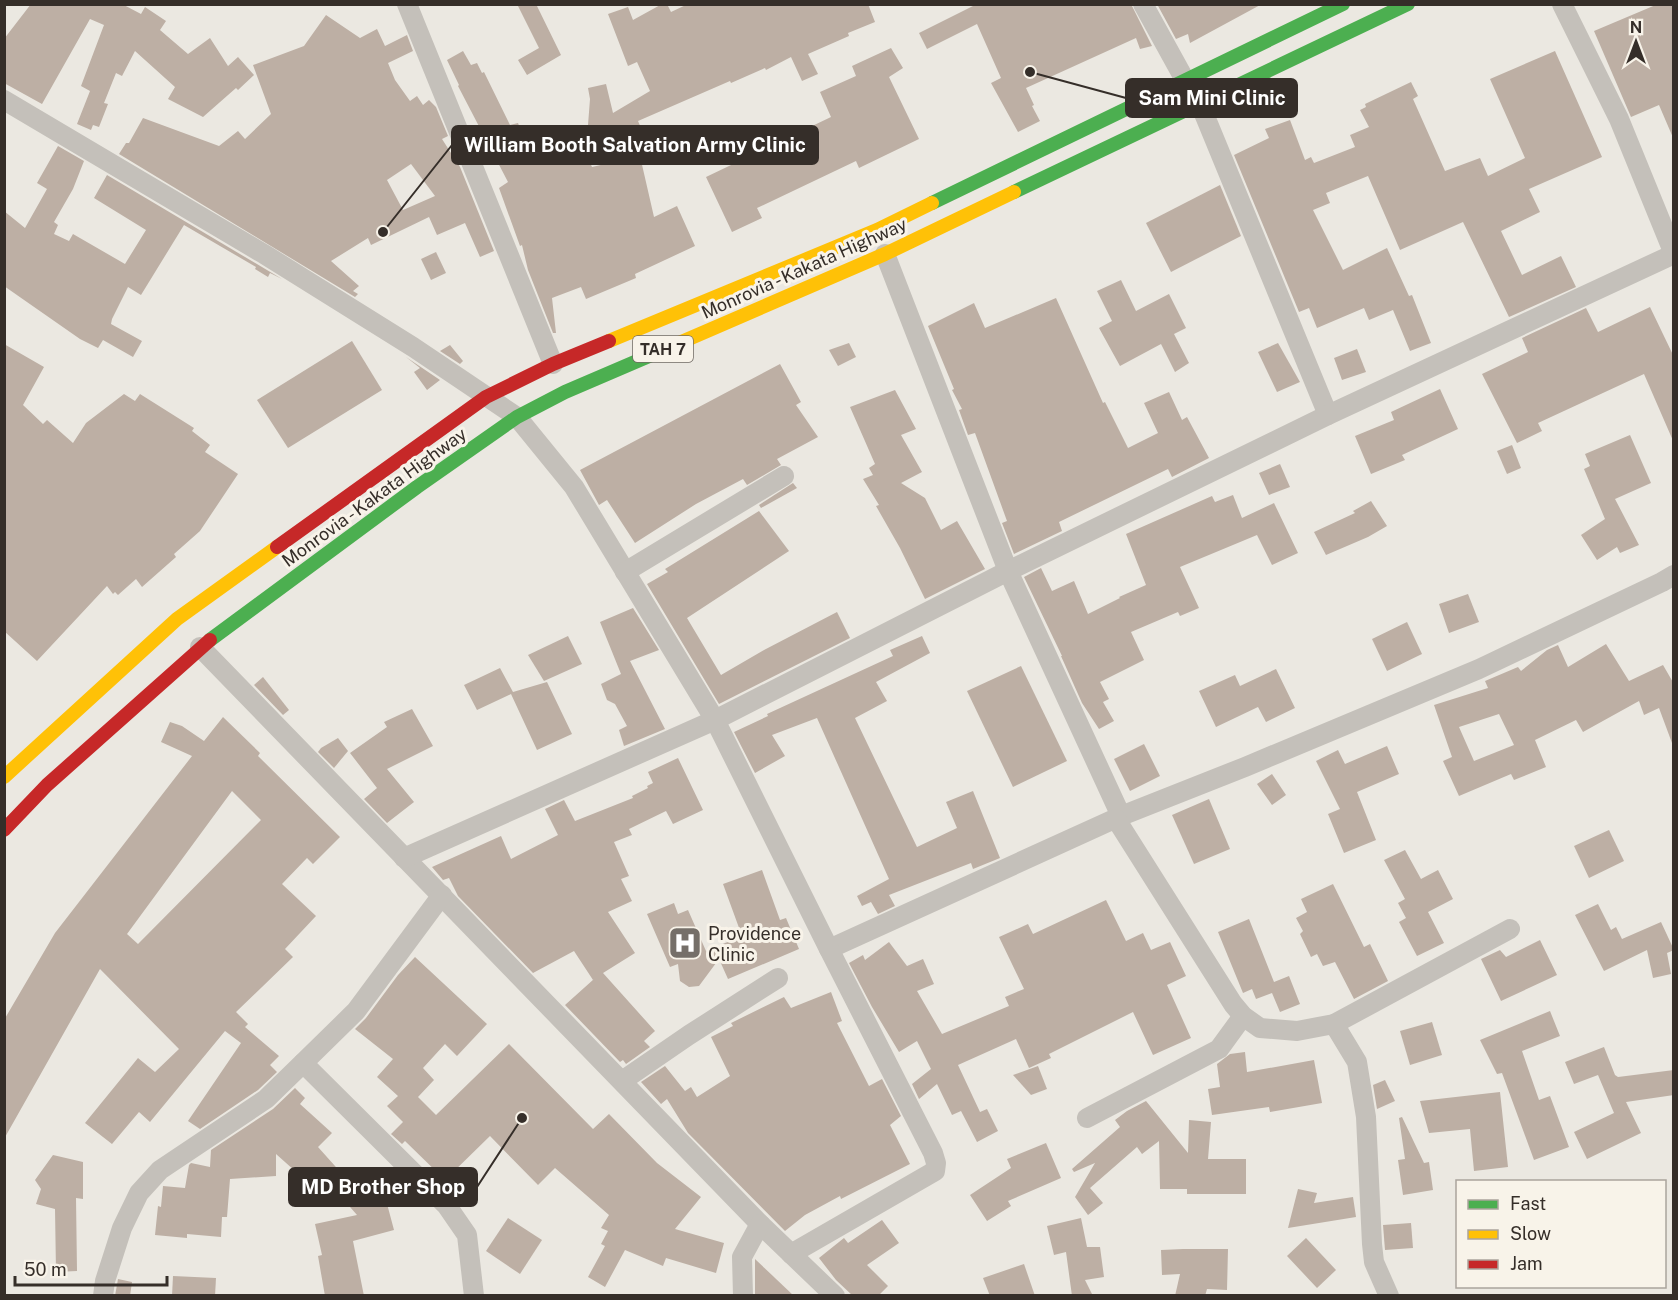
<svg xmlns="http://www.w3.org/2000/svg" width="1678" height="1300" viewBox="0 0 1678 1300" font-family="'Public Sans',sans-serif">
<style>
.building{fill:#bdafa4;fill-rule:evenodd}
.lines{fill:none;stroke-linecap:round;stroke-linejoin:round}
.street{stroke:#c4c0ba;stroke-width:20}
.fast{stroke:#4caf50;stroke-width:14}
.slow{stroke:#ffc107;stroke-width:14}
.jam{stroke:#c62828;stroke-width:14}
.labels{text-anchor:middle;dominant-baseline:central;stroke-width:6;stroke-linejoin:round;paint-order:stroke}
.shield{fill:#f8f3e9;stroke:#706963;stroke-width:1.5}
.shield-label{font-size:16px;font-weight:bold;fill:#352e29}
.street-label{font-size:18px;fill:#352e29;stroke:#f8f3e9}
.poi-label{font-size:18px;fill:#352e29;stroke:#f8f3e9;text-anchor:start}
.leader{fill:none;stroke:#352e29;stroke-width:2}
.callout-dot{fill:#352e29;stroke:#f8f3e9;stroke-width:2}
.callout{fill:#352e29;stroke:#352e29;stroke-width:2}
.callout-label{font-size:20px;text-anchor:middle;font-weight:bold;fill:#fff}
</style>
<rect width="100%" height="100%" fill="#ebe8e1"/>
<g class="building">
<polygon points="31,4 122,4 141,14 145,7 166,21 160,30 188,54 210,38 228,66 238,57 254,75 238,90 236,88 203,117 168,99 175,87 135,51 122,76 116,73 104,103 108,104 99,127 93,125 91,130 77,124 90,91 81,86 104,25 90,19 42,104 4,83 4,39"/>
<polygon points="517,4 536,4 561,55 527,75 518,60 539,48"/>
<polygon points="662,4 667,4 671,12 688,4 868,4 875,22 848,33 849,36 808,54 818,74 802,81 791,57 766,70 765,68 731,83 730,81 638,121 648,144 627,154 615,127 588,125 590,99 588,88 606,84 613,113 650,91 637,62 628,66 608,14 628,7 633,20"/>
<polygon points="977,4 1131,4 1152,46 1140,49 1136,38 1026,88 1034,105 1032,106 1040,121 1018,132 991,83 1001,78 977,24 927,49 919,33"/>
<polygon points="1157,4 1262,4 1190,43 1188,34 1176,39"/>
<polygon points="1658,4 1674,4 1674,140 1659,105 1631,117 1594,31"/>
<path d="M326,15l34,23 17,-9 8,17 22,-11 6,16 -25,12 7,17 15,21 7,-5 6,9 6,-5 7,7 12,29 -6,3 18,28 34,84 -14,6 -15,-34 -28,12 -8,-18 -58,28 -3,-7 -37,23 28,25 -6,5 5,3 -3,3 -236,-143 7,-11h3l14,-25 76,28 19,-15 7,8 26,-25 -18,-49 51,-19zM411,164l24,32 -32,14 -16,-30z"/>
<polygon points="891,48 903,68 889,77 919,139 859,168 856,161 757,208 762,218 732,232 706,177 831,117 820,92 856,76 852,66"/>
<polygon points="463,51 471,65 477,63 482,73 484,72 510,125 518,123 528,150 575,129 592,167 640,156 654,217 677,206 695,246 635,274 636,278 586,299 581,287 552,298 556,333 553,333 528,270 522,245 520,246 499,188 508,182 458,86 459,85 447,60"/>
<polygon points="1555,51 1602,157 1529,189 1540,212 1501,231 1522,275 1561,256 1576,287 1509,317 1463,222 1400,250 1368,176 1326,193 1330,203 1313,210 1343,270 1387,248 1409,296 1412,295 1431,343 1410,351 1393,310 1369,320 1364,308 1317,328 1309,308 1299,312 1234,155 1269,138 1265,129 1290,120 1305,160 1311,157 1314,163 1355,147 1350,135 1369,127 1360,110 1366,107 1365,104 1411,82 1418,96 1413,99 1445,171 1480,158 1488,176 1525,158 1490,79"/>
<polygon points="58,146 84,161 73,189 54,222 58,225 54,234 69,241 73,234 125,264 146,230 94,198 107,175 282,279 270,273 268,277 255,269 256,267 184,225 141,295 128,287 112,319 111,324 142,341 133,357 103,340 98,348 80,339 4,286 4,211 25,228 47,189 37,183"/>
<polygon points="1220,185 1241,236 1171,272 1146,223"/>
<polygon points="436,252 446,273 431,280 421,259"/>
<polygon points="1121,280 1136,311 1169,294 1186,328 1174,334 1189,363 1175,372 1161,344 1120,366 1099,328 1112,321 1097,291"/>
<polygon points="1056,298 1103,403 1105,402 1128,448 1158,433 1144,403 1169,392 1182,420 1187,417 1209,458 1172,477 1168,469 1059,522 1062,531 1014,554 1002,523 1007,521 975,433 968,435 959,410 962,409 952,390 954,389 928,326 974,303 985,328"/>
<polygon points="1650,307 1674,357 1674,443 1644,374 1538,423 1542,431 1517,443 1482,374 1528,352 1522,338 1586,308 1598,332"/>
<polygon points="352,341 382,390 288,448 257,400"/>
<polygon points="849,343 856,357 838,366 829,350"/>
<polygon points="1278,343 1300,382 1277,392 1258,352"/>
<polygon points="4,344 44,367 23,405 43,424 47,420 73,443 86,423 124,394 135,401 140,394 194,428 192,431 210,445 205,452 238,474 200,531 174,554 176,557 142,587 136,579 118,595 115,592 113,594 107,586 37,661 4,631"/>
<polygon points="450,345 463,361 460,364 440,351"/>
<polygon points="1357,349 1366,372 1342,380 1334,358"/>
<polygon points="406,357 440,380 427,390 414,372 420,368"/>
<polygon points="780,364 801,402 796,405 818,437 777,459 781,465 747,485 743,479 696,504 635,543 607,500 599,505 580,470"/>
<polygon points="1440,389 1458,429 1402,455 1405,460 1371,474 1355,436 1394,420 1391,412"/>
<polygon points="895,390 916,429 901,435 922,472 901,483 925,498 941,530 957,521 985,569 925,599 900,548 876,506 879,505 863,479 873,475 869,468 875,464 850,407"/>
<polygon points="1630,435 1651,483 1615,499 1639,545 1620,553 1617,547 1597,560 1581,535 1605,519 1584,469 1590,466 1585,454"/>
<polygon points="1512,445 1521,468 1507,474 1497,451"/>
<polygon points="1280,464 1290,487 1269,495 1259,473"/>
<polygon points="793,483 797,488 761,508 759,505"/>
<polygon points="1233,495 1242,518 1274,503 1298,553 1272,565 1257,535 1180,567 1199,608 1180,616 1178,612 1131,632 1144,660 1100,682 1109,699 1103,702 1114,721 1099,729 1082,703 1061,656 1062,656 1024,577 1041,568 1052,591 1074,581 1088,614 1120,598 1119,597 1146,585 1126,534 1212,496 1215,502"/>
<polygon points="1371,501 1387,526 1368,537 1326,555 1314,532 1355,513 1353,511"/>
<polygon points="759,511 789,551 687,618 721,675 764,650 837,612 850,638 719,704 647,584 668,572 665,569"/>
<polygon points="1468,594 1479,622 1449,633 1439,604"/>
<polygon points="633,608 659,650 630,661 665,729 624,746 619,730 627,726 615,704 607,700 601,684 621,674 600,622"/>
<polygon points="1407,622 1422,654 1387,671 1372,639"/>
<polygon points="568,636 582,664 544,681 528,655"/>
<polygon points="922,636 930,653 876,682 887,701 855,718 917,847 957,828 946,802 973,791 1000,858 973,869 971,863 889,895 895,906 878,914 871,902 862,906 857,896 889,879 817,718 772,735 785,756 755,773 734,732 768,716 767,714 893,656 890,650"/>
<path d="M1606,644l23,37 34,-16 11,19v58l-2,1 -13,-35 -15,7 -5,-14 -56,31 -7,-12 -41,20 11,27 -32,13 -3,-6 -52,22 -16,-35 9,-4 -18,-52 54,-17 -3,-7 33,-14 3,4 26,-21 11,-5 10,22zM1499,714l15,31 -40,16 -15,-34z"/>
<polygon points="1021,666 1067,761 1013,787 967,691"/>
<polygon points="500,668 513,692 547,682 572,734 537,750 511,694 477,710 464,685"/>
<polygon points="1276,669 1295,708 1266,722 1258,707 1216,727 1199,691 1235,675 1240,686"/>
<polygon points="263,677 289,710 283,715 254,685"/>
<polygon points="412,709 433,746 387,769 414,802 387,823 364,799 377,788 350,753 387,727 384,722"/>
<path d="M223,717l37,36 -2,3 82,81 -27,27 -6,-6 -25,26 34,32 -31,33 8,8 -57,55 12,12 -3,3 34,29 -9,9 7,7 -19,18 -58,39 -12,-8 53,-78 -16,-12 -75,91 -11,-10 -27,32 -27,-21 53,-65 17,14 24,-23 -79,-80 -96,170v-119l51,-87 137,-177 -31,-14 9,-20 12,4 22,15zM232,791l29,29 -123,124 -11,-10z"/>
<polygon points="338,738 348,751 334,768 318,752 321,748"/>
<polygon points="1144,744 1160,776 1130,791 1114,759"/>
<polygon points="1387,746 1399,774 1357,792 1376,840 1344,853 1328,814 1340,809 1316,761 1338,750 1345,764"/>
<polygon points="678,758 703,810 673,824 666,811 629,829 632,835 614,842 629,876 621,879 632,901 608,912 635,953 603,973 655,1031 644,1041 650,1047 626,1064 623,1060 620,1062 565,1005 594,979 593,980 574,951 533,973 458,896 449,878 443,880 432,867 501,836 511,859 558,835 545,809 564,800 575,821 633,798 632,796 648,788 647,786 653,783 648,772"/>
<polygon points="1272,774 1286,795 1272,805 1257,784"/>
<polygon points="1209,799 1230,849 1194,864 1172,815"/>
<polygon points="1609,830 1624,861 1589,878 1574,846"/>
<polygon points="1405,850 1421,879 1438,870 1453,899 1428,912 1444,943 1417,956 1399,922 1406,918 1398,903 1405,899 1384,860"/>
<polygon points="762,870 780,920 786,918 799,949 728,979 719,959 699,986 689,987 680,981 678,964 670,967 647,914 674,903 678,914 688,910 706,951 742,936 723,884"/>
<polygon points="1333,884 1364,947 1370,944 1388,981 1354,999 1335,962 1323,966 1317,954 1311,957 1300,934 1303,931 1296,918 1307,912 1301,899"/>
<polygon points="1106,900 1126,941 1143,933 1151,950 1170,942 1186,976 1167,985 1191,1038 1153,1055 1133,1012 1049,1054 1051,1058 1029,1068 1016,1039 958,1065 980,1112 987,1109 998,1131 977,1142 961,1111 952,1115 937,1084 919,1099 912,1084 931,1069 917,1041 899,1052 872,1007 849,963 863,955 865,960 889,942 907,966 923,959 934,984 917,991 942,1034 1009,1006 1005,997 1024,989 999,937 1028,924 1033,934"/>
<polygon points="1598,904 1611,930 1616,927 1622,939 1661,922 1674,950 1667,953 1671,974 1653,978 1647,950 1604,971 1575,915"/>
<polygon points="1249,919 1274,982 1289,976 1300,1004 1280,1012 1272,993 1256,999 1252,989 1243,993 1218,932"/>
<polygon points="1540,940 1557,975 1501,1001 1481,959 1500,950 1506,957"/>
<polygon points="415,957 487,1024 457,1056 445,1044 423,1068 434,1080 418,1097 436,1115 509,1044 593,1129 609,1114 657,1163 701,1197 675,1229 724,1243 716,1273 666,1258 663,1266 625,1250 605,1287 588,1277 605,1246 601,1244 608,1231 601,1228 609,1215 555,1168 538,1185 490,1136 445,1180 405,1141 402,1144 391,1134 403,1122 387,1106 398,1096 377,1077 393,1059 355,1029 366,1018 398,975"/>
<polygon points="831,992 842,1021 837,1023 869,1086 882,1079 901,1116 890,1125 910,1164 841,1199 840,1196 805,1215 785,1231 688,1133 667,1099 661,1104 641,1082 665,1066 685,1091 691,1087 697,1097 730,1076 711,1037 733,1026 731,1023 784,997 791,1008"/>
<polygon points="1550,1011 1560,1036 1522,1051 1539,1100 1550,1096 1569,1147 1534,1160 1502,1073 1497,1074 1480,1040"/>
<polygon points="1432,1022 1442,1055 1410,1065 1400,1031"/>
<polygon points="1604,1047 1615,1075 1618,1077 1674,1070 1674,1095 1626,1102 1641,1133 1587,1159 1574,1132 1614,1113 1598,1075 1574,1084 1565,1062"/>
<polygon points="1245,1052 1247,1072 1314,1060 1322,1103 1270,1112 1269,1107 1212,1115 1208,1089 1220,1087 1217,1064 1230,1054"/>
<polygon points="1038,1066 1047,1089 1031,1095 1013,1075"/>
<polygon points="1385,1080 1395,1101 1377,1109 1373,1085"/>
<polygon points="295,1088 305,1098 300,1104 332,1133 318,1147 369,1204 386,1200 394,1230 353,1241 364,1296 325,1296 318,1256 322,1255 315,1224 357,1215 323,1176 313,1187 276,1154 276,1176 230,1179 227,1217 222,1217 221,1237 187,1234 187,1238 155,1235 158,1206 161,1207 163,1186 185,1188 189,1165 191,1163 210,1167 211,1150 273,1109"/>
<polygon points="1500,1092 1508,1167 1474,1171 1470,1129 1429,1133 1420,1101"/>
<polygon points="1146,1101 1188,1153 1189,1120 1211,1122 1208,1159 1246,1159 1246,1194 1187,1194 1187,1189 1160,1189 1159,1141 1142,1154 1137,1147 1090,1188 1103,1203 1088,1215 1075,1197 1095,1163 1074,1172 1072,1169 1120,1127 1115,1120 1127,1111"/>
<polygon points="1402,1117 1424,1163 1429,1162 1433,1190 1403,1195 1398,1160 1405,1159 1399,1118"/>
<polygon points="1046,1143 1061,1178 1008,1201 1011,1206 987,1221 970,1195 1011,1168 1007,1159"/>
<polygon points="53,1155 83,1162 83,1199 76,1198 77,1271 56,1272 55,1209 36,1204 41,1189 35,1180"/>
<polygon points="1298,1189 1317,1193 1314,1203 1353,1197 1356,1217 1288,1228"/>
<polygon points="508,1218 542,1240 520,1274 486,1251"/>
<polygon points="1081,1218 1087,1247 1100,1247 1104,1277 1085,1280 1093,1296 1072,1296 1066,1252 1054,1255 1047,1226"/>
<polygon points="882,1220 899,1243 867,1265 888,1286 878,1296 853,1296 836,1280 819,1258 844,1238 848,1243"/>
<polygon points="1411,1223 1413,1248 1385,1250 1383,1225"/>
<polygon points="1306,1238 1336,1270 1317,1288 1287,1256"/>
<polygon points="1183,1249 1228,1249 1227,1290 1207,1289 1205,1296 1175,1296 1180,1274 1162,1275 1161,1250"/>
<polygon points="755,1259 794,1296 755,1296"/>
<polygon points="1024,1264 1035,1296 990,1296 983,1278"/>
<polygon points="173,1276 216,1278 215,1296 172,1296"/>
<polygon points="118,1279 132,1282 130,1296 115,1296"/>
</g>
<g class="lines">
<g class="street">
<polyline points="407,4 553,364"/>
<polyline points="1143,4 1186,82"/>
<polyline points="1562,4 1619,119 1674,254"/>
<polyline points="4,100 264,254 413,347 517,417 574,487 715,720 829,949 1121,816 1245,767 1479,669 1662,582 1674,575"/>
<polyline points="1200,104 1328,415"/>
<polyline points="885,254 1008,571 1121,816"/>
<polyline points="625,572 784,476"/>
<polyline points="200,647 760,1224 835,1296"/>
<polyline points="1116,819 1233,1004 1243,1016 1260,1028 1297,1031 1334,1024 1510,929"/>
<polyline points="404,858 715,720 1008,571 1328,415 1674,254"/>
<polyline points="1334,1024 1357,1062 1366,1117 1372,1244 1374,1262 1389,1296"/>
<polyline points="303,1063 447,1206 467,1235 474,1296"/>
<polyline points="622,1081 689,1035 778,978"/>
<polyline points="1087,1118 1219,1049 1243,1016"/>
<polyline points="791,1254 935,1171 936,1163 933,1153 829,949"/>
<polyline points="103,1296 105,1281 122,1228 139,1193 160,1170 266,1099 303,1063 356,1011 442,895"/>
<polyline points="743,1296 742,1257 760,1224"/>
</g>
<g class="fast">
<polyline points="1014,192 1408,4"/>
<polyline points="932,203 1343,4"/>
<polyline points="210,640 417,487 517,417 565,392 663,350"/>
</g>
<g class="slow">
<polyline points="609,341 877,230 932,203"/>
<polyline points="663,350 885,254 1014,192"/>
<polyline points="4,777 177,619 277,547"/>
</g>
<g class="jam">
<polyline points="277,547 486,397 553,364 609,341"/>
<polyline points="4,830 47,785 210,640"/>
</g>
</g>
<defs>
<symbol id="hospital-square" viewBox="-11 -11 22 22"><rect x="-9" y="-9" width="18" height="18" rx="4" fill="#756f69" stroke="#f8f3e9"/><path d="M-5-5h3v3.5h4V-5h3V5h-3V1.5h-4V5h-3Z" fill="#fff"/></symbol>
</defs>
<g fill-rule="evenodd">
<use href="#hospital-square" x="666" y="924" width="38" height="38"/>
</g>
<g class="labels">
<rect class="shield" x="633" y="336" width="60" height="26" rx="4.5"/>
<g class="shield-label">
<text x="663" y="349">TAH 7</text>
</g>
<g class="street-label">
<text transform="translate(804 268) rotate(-24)">Monrovia - Kakata Highway</text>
<text transform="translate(374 497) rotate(-36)">Monrovia - Kakata Highway</text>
</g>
<g class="poi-label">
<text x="708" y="933">Providence<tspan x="708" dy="21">Clinic</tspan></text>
</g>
</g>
<path class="leader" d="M1030 72L1126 98M383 232L452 145M522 1118L477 1187"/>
<g class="callout-dot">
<circle cx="1030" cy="72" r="6"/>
<circle cx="383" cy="232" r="6"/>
<circle cx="522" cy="1118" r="6"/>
</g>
<g class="callout">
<rect x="1126" y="79" width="171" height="38" rx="6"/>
<rect x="452" y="126" width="366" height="38" rx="6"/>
<rect x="289" y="1168" width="188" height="38" rx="6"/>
</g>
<g class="callout-label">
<text x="1212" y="105">Sam Mini Clinic</text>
<text x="635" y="152">William Booth Salvation Army Clinic</text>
<text x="383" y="1194">MD Brother Shop</text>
</g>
<rect width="1678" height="1300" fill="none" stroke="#352e29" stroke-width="12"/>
<rect x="1456" y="1180" width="210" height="108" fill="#f8f3e9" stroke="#aaa49c" stroke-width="1.5"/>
<rect x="1468" y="1200" width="30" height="9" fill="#4caf50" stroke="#aaa49c" stroke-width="1.5"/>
<text x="1510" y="1210" font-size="18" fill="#352e29">Fast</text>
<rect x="1468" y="1230" width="30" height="9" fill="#ffc107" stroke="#aaa49c" stroke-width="1.5"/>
<text x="1510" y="1240" font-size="18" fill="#352e29">Slow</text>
<rect x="1468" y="1260" width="30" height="9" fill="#c62828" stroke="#aaa49c" stroke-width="1.5"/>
<text x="1510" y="1270" font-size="18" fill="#352e29">Jam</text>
<g transform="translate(1636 42)" stroke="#f8f3e9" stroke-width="4.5" paint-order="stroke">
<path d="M0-4.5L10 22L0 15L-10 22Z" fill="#352e29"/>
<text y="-9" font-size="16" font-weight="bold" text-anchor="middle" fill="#352e29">N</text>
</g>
<path d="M15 1276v9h152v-9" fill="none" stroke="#352e29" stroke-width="3"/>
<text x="24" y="1276" font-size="18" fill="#352e29" stroke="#f8f3e9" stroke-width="4.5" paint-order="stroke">50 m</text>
</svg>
